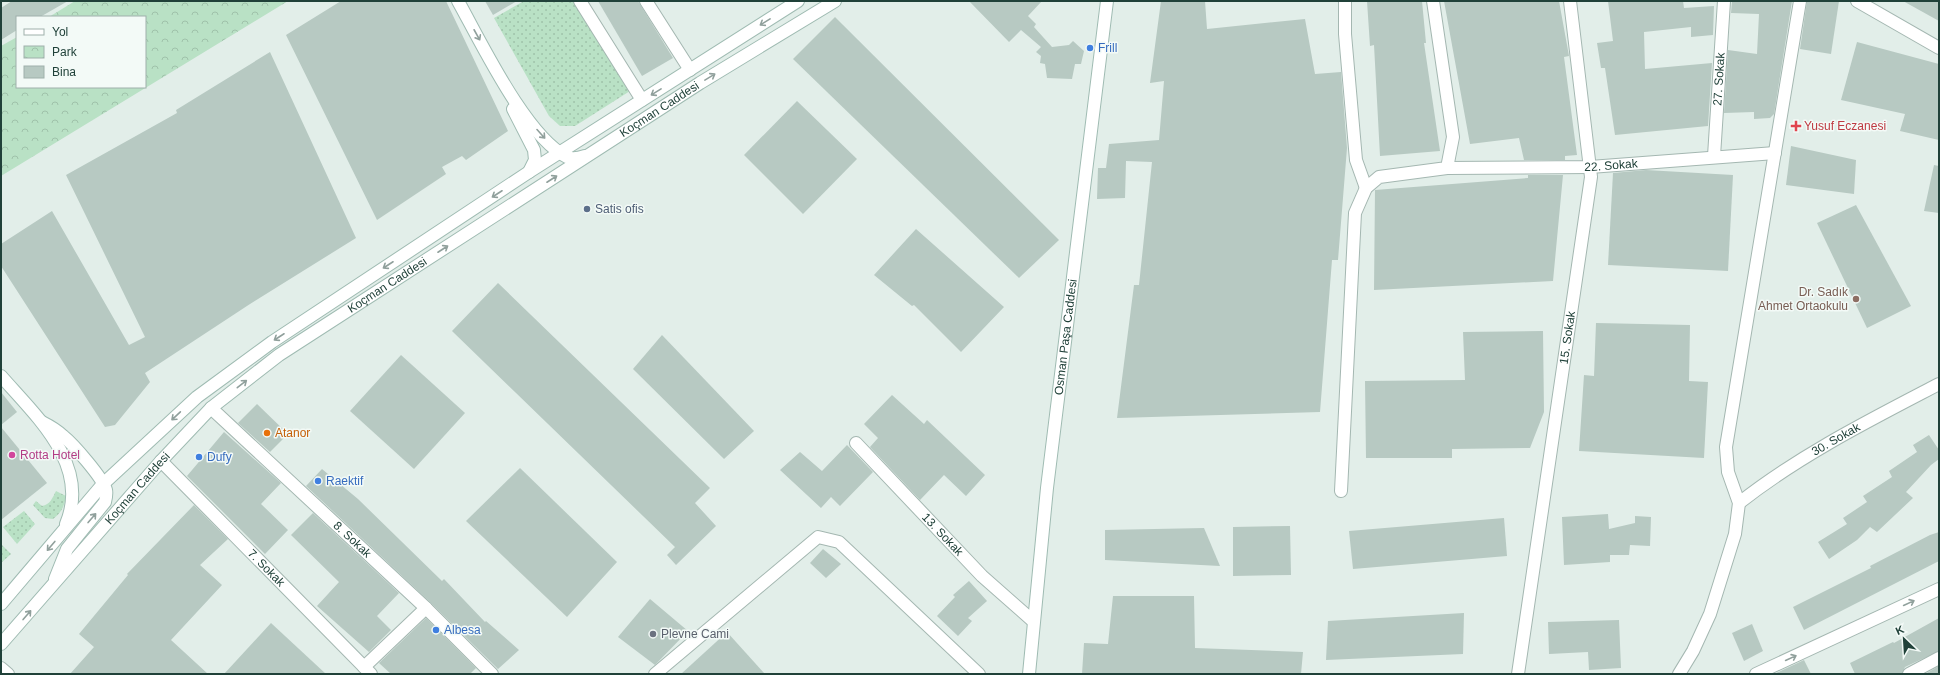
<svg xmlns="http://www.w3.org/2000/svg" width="1940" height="675" viewBox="0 0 1940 675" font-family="Helvetica,sans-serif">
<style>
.grass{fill:url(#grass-dots)}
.park{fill:url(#park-crowns)}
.building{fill:#b7c9c2}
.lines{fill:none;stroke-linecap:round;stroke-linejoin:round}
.street-casing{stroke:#a4b7b1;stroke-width:14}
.secondary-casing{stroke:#9fbbb2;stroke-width:14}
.street{stroke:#fff;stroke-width:12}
.secondary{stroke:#fff;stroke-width:12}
.oneway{stroke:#90a09c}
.shop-dot{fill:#3f7fe0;stroke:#f3faf7;stroke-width:1.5}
.health-dot{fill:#e0444e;stroke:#f3faf7;stroke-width:1.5}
.service-dot{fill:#5c6f8a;stroke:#f3faf7;stroke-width:1.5}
.education-dot{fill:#8d6e63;stroke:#f3faf7;stroke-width:1.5}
.food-dot{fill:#e8710a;stroke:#f3faf7;stroke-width:1.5}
.hotel-dot{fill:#d1479c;stroke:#f3faf7;stroke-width:1.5}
.worship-dot{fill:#6b7280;stroke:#f3faf7;stroke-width:1.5}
.labels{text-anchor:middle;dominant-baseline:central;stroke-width:3;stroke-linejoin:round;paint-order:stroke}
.shop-label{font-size:12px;fill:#366cbe;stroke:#f3faf7;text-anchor:start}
.street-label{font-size:12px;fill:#204139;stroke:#f3faf7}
.health-label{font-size:12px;fill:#be3a42;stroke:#f3faf7;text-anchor:start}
.service-label{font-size:12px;fill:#4e5e75;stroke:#f3faf7;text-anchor:start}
.education-label{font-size:12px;fill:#785e54;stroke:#f3faf7;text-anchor:end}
.food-label{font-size:12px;fill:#c56008;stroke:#f3faf7;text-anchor:start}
.hotel-label{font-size:12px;fill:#b23c85;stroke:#f3faf7;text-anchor:start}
.worship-label{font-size:12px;fill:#5b616d;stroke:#f3faf7;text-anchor:start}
</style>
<defs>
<pattern id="grass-dots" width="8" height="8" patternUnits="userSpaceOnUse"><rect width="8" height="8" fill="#b9e1c5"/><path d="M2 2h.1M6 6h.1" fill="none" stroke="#9fc2aa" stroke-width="1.8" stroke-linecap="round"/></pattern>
<pattern id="park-crowns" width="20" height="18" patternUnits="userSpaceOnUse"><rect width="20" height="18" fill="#b9e1c5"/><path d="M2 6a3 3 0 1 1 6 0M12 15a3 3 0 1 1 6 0" fill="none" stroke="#9fc2aa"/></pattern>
</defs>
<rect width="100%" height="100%" fill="#e2eee9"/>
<g class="grass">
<polygon points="524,1 576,1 630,91 575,126 560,126 549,116 494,18"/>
<path d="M56,491l10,5c-2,11 -4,16 -13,23l-8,-1 -12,-13 3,-4 6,5c8,-1 11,-9 14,-15z"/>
<polygon points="24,511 35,524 17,544 3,527"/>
<polygon points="1,544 11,554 1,563"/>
</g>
<polygon class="park" points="75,1 288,1 1,176 1,46 17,37 17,87 145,87 145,17 49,17"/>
<g class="building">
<polygon points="12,1 68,1 40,17 17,17 17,30 1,40 1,8"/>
<polygon points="341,1 446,1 508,131 466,160 462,156 442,167 446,174 377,220 286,35"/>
<polygon points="485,1 517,1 493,15"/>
<polygon points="598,1 638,1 673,58 642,76"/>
<polygon points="969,1 1042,1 1028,16 1036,24 1034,27 1052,47 1069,45 1073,41 1084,51 1081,64 1075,64 1072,79 1047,78 1045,64 1040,63 1041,56 1036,52 1041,47 1021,30 1009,42"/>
<polygon points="1161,1 1205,1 1207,29 1305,19 1315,74 1341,72 1347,148 1338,260 1332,260 1320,412 1117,418 1134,285 1139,285 1152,162 1126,161 1125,198 1097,199 1098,168 1106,168 1109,144 1159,140 1164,81 1150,83"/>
<polygon points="1367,1 1422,1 1426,43 1424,43 1440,151 1380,156 1374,45 1370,46"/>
<polygon points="1444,1 1559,1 1569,56 1564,57 1577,155 1565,156 1565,160 1524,160 1519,138 1470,144"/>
<polygon points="1608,1 1683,1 1684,8 1714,6 1713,35 1691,37 1691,27 1644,32 1645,69 1712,63 1708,126 1615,135 1605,68 1601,68 1597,43 1613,41"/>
<polygon points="1732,1 1792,1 1774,114 1770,118 1754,119 1754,112 1724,113 1728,50 1757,54 1759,14 1731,13"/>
<polygon points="1807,1 1839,1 1831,54 1800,49"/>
<polygon points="1903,1 1939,1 1939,21"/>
<polygon points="835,17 1059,240 1019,278 793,59"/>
<polygon points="1857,42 1939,64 1939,140 1900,131 1905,114 1841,100"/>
<polygon points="270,52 356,238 250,304 145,373 150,382 115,425 105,427 1,266 1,244 52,211 129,345 145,337 66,175 177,113 176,110"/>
<polygon points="797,101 857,159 803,214 744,155"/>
<polygon points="1791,146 1856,160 1854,194 1786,185"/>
<polygon points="1934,165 1939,166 1939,213 1924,211"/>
<polygon points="1646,170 1733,175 1728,271 1608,265 1613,173"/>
<polygon points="1528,175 1563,175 1553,281 1374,290 1375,190 1528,178"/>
<polygon points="1856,205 1911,306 1867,328 1817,223"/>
<polygon points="916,229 1004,307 961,352 914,305 912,306 874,275"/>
<polygon points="498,283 710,488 695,503 716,526 676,565 667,555 675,547 452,331"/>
<polygon points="1596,323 1690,325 1689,381 1708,382 1704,458 1579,451 1584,375 1594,376"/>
<polygon points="1543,331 1544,412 1530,448 1452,449 1452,458 1366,458 1365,381 1465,380 1463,332"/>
<polygon points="662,335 754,431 724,459 633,369"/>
<polygon points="401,355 465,413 414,469 350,411"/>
<polygon points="1,392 17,412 1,425"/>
<polygon points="892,395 924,424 927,420 985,475 966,496 944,475 920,500 870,447 878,438 864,424"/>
<polygon points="257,404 288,434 270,452 238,423"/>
<polygon points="1,427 47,483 1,520"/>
<polygon points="224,432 281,483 261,504 288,530 265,554 187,476"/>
<polygon points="1929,435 1939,450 1939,459 1931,465 1906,492 1913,498 1877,532 1870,527 1857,540 1829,559 1818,542 1847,524 1843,518 1867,502 1863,496 1892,477 1889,471 1917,452 1913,445"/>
<polygon points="847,445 873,472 840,506 831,497 821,508 780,470 800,452 822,471"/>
<polygon points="520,468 617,562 567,617 466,521"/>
<polygon points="322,469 358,499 442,581 444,579 485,622 486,621 519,650 498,669 431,603 306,486"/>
<polygon points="194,505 228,539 200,565 222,585 171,640 208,674 70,674 94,647 79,634 128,575 127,574"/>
<polygon points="313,513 399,593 377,616 391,630 369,652 317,606 339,582 291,535"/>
<polygon points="1608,514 1609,529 1635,523 1635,516 1651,517 1650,546 1630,545 1629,555 1610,555 1610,562 1564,565 1562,517"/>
<polygon points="1504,518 1507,556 1353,569 1349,531"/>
<polygon points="1290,526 1291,575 1233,576 1233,527"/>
<polygon points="1204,528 1220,566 1105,560 1105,530"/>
<polygon points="1939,532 1939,561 1804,630 1793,607 1871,568 1870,566 1930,535"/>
<polygon points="823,549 841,564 826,578 810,563"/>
<polygon points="969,581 987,601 968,618 972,621 958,636 937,616 955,597 953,595"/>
<polygon points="1113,596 1194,596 1195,648 1303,652 1301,674 1082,674 1084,643 1108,644"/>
<polygon points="650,599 688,631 655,665 618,637"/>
<polygon points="1464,613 1463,654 1326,660 1328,621"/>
<polygon points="426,618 476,668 470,674 391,674 379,663"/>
<polygon points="1939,618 1939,651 1905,667 1902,674 1855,674 1850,663 1893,642 1894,643"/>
<polygon points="1619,620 1621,668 1589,670 1588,652 1549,654 1548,622"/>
<polygon points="271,623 326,674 224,674"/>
<polygon points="1752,624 1763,651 1744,661 1732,633"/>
<polygon points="727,632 765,674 681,674"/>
<polygon points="1804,660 1811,674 1774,674"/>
<polygon points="1939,666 1939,674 1925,674"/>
</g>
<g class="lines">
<defs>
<g id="street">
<polyline points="580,1 642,100"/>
<polyline points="646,1 690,70"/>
<polyline points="1345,1 1345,34 1356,160 1366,188"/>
<polyline points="1857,1 1939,48"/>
<path id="s1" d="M1714,156l10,-155"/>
<path id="s2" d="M1447,168l143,-1 185,-14"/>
<path id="s3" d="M211,408l215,200 66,66"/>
<path id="s4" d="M856,443l126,133 51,45"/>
<path id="s5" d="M161,461l210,213"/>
<polyline points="1341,491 1355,213 1366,188 1379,177 1447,168 1453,137 1433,1"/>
<path id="s6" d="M1739,503c61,-48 131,-83 200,-119"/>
<polyline points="364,667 426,608"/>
<polyline points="1,668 8,674"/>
<polyline points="655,674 818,537 839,542 979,674"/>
<path id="s7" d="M1518,674l73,-497 -21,-176"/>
<polyline points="1679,674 1693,651 1710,614 1735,534 1739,503 1728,472 1726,447 1800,1"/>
<polyline points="1756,674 1939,589"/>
<polyline points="1909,674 1939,658"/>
</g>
<g id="secondary">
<path d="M458,1c23,41 68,136 109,156 6,3 12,1 18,-1"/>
<polyline points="513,109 534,150 535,160 529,172"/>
<path d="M1,376c35,40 90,89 65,148"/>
<path d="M42,422c8,4 15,8 21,14 10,8 40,42 43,54 1,4 0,8 -1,12l-38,47 -12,30"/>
<polyline points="1,604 103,484 197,397 272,342 529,172 798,1"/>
<path id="s8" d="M1,644l160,-183 50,-53 68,-53 421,-272 135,-82"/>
<path id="s9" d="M1029,674l18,-186 60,-487"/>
</g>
</defs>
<use href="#street" class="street-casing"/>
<use href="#secondary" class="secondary-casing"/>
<use href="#street" class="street"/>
<use href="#secondary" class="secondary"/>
</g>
<defs><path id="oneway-shaft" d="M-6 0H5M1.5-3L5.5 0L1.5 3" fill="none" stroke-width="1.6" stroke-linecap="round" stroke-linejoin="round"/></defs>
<g class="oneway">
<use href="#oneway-shaft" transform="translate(765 22) rotate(148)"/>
<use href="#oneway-shaft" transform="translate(477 35) rotate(61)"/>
<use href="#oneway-shaft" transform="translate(710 77) rotate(-31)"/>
<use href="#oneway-shaft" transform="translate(656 92) rotate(148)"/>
<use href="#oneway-shaft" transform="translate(541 134) rotate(48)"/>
<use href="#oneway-shaft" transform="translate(552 179) rotate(-33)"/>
<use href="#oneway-shaft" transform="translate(497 194) rotate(147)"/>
<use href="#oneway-shaft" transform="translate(443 249) rotate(-33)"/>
<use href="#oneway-shaft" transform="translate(388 265) rotate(147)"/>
<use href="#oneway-shaft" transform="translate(279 337) rotate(147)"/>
<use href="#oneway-shaft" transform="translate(242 384) rotate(-38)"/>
<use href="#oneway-shaft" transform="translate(176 416) rotate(137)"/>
<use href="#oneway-shaft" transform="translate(92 518) rotate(-49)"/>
<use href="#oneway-shaft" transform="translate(51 546) rotate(130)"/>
<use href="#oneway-shaft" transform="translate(1909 603) rotate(-25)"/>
<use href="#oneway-shaft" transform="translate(27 615) rotate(-49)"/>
<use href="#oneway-shaft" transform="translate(1791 658) rotate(-25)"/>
</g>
<g class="shop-dot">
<circle cx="1090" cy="48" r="4"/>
<circle cx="199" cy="457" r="4"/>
<circle cx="318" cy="481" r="4"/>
<circle cx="436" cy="630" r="4"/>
</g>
<path class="health-dot" d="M1794 120h4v4h4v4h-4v4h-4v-4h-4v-4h4z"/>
<circle class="service-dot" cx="587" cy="209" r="4"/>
<circle class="education-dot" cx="1856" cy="299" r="4"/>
<circle class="food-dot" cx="267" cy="433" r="4"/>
<circle class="hotel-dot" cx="12" cy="455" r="4"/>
<circle class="worship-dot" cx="653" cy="634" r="4"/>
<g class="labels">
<g class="shop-label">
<text x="1098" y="48">Frill</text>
<text x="207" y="457">Dufy</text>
<text x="326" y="481">Raektif</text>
<text x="444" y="630">Albesa</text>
</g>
<g class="street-label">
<text stroke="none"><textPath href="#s1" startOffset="77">27. Sokak</textPath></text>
<text stroke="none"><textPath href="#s8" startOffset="855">Koçman Caddesi</textPath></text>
<text stroke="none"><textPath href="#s2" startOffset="164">22. Sokak</textPath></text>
<text stroke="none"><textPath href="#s8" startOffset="531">Koçman Caddesi</textPath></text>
<text stroke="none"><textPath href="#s9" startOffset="339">Osman Paşa Caddesi</textPath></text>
<text stroke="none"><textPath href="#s7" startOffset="340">15. Sokak</textPath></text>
<text stroke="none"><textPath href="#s6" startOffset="116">30. Sokak</textPath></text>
<text stroke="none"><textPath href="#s8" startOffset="207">Koçman Caddesi</textPath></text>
<text stroke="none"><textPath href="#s4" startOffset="126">13. Sokak</textPath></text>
<text stroke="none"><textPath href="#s3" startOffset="193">8. Sokak</textPath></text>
<text stroke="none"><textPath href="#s5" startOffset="150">7. Sokak</textPath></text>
</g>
<g class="health-label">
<text x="1804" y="126">Yusuf Eczanesi</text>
</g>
<g class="service-label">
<text x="595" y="209">Satis ofis</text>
</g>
<g class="education-label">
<text x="1848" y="292">Dr. Sadık<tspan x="1848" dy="14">Ahmet Ortaokulu</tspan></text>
</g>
<g class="food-label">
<text x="275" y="433">Atanor</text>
</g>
<g class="hotel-label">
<text x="20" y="455">Rotta Hotel</text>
</g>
<g class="worship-label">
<text x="661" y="634">Plevne Cami</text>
</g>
</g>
<rect width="1940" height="675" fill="none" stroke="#204139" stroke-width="4"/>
<rect x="16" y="16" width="130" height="72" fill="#f3faf7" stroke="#9fb0ab"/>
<rect x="24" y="29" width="20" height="6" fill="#ffffff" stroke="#9fb0ab"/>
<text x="52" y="36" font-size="12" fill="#204139">Yol</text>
<rect x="24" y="46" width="20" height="12" fill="url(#park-crowns)" stroke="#9fb0ab"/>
<text x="52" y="56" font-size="12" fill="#204139">Park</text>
<rect x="24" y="66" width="20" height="12" fill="#b7c9c2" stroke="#9fb0ab"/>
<text x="52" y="76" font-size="12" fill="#204139">Bina</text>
<g transform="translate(1904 639) rotate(335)" stroke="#f3faf7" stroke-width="3" paint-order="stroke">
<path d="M0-3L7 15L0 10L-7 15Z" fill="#204139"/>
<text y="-6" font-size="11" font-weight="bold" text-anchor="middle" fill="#204139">K</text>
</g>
</svg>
